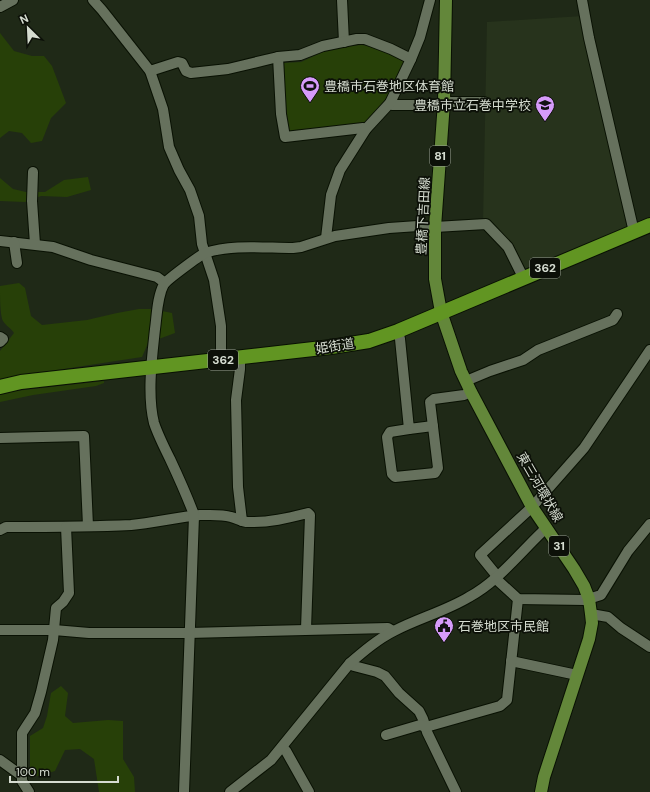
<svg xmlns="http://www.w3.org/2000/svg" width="650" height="792" viewBox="0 0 650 792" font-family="'DM Sans','Noto Sans JP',sans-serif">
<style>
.built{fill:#27331c}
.green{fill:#274008}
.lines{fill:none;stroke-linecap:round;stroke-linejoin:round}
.minor-casing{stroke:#091103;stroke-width:12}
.major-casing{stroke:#091103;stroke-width:14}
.highway-casing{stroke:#091103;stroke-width:16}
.minor{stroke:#66715d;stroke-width:10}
.major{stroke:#63873a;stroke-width:12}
.highway{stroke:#619522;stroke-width:14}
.labels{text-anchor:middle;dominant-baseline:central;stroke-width:3.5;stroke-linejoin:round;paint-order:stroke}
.shield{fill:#0c1008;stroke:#999f94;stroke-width:1}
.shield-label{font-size:12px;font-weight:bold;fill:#d5dcd0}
.poi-label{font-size:13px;fill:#d5dcd0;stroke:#0c1008;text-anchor:start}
.street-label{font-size:13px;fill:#d5dcd0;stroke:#0c1008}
</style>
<rect width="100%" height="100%" fill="#1f2917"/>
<polygon class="built" points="583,16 628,226 523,270 483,222 487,22"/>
<g class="green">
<polygon points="0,33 14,51 32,56 44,56 52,66 66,103 51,118 42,141 31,143 22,133 9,131 0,138"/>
<polygon points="362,45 381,49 408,63 387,104 366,126 287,134 283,63 301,62 325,51 347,46"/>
<polygon points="88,177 91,190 67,197 41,196 25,202 0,201 0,178 13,189 26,192 45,192 64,180"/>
<path d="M19,283l6,5 6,28 11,9 45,-5 30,-7 22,-4h13l20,4 3,20 -27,10 -6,14 -124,19 -18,6v-31l14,-18c-3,-5 -8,-7 -11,-12 -3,-6 -3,-26 -3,-35z"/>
<polygon points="104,381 104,383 96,386 33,395 0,402 0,394 6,392"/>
<polygon points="61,686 68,693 65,716 73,723 108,720 123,721 123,759 134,777 135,792 99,792 94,759 80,749 65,750 55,771 38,776 30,773 30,736 43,728 47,716 51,693"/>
</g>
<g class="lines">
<defs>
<g id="minor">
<polyline points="93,0 102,10 150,71 163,109 169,147 179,170 190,190 199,216 202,244 214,280 221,326 221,361"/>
<polyline points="342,0 344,42"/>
<polyline points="582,0 589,38 634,232"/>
<polyline points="0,7 13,0"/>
<polyline points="278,57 281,114 285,137 363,128 366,129"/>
<polyline points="150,71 178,62 182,63 186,71 191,73 228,69 278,57 300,55 323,46 357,39 365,39 391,49 411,59"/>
<polyline points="444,102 484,102"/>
<polyline points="390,103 393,105 444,105"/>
<polyline points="33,172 32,201 35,244"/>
<polyline points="326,238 331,195 340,170 366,129 390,103 411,59 420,37 430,0"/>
<polyline points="0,241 53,247 91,260 157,277 165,283"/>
<polyline points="14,242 17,263"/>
<polyline points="398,331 400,339 409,429 433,426"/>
<polyline points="0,337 3,339 0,342"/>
<polyline points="240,358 240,369 236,400 238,487 242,521"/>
<polyline points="466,381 490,371 523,360 538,350 613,320 617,314"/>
<polyline points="409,429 390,432 387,437 392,474 395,477 435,473 438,468 430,402 434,399 464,395 471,392"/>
<polyline points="0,438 84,436 88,526"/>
<path d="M0,530l6,-3c41,0 83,0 125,-2 23,-2 46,-8 69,-10 10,0 21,-1 31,2 6,1 10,5 17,5 20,1 40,-4 60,-9l2,2 -4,114"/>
<polyline points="497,576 480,555 532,507 584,448 650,350"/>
<polyline points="495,578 518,599 585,600 601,595 628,551 650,524"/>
<polyline points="591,614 608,617 621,628 650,647"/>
<polyline points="0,630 54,630 89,633 189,633 388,628 393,631"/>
<polyline points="511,661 577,675"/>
<polyline points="350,663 354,666 377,672 385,676 399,693 419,711 423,719 427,732 456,792"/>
<polyline points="386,735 420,725 426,727 500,706 507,700 518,599"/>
<polyline points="282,747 286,751 309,792"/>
<polyline points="0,760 22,776 22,781 29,792"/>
<polyline points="22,776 22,733 35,713 41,692 53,640 56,608 63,602 69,593 66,527"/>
<path d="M184,792l10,-276 -1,-4c-7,-18 -15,-36 -23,-53 -6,-12 -12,-24 -16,-36 -7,-28 -2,-66 1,-94 2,-14 2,-32 9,-45 4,-5 35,-28 41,-31 27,-9 59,-5 88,-5l8,-1 34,-11 54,-8 29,-2 17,1 51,-3 22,23 15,30"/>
<path d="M230,792l41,-32 79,-97c14,-12 28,-24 44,-32 25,-13 52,-20 75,-34 28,-15 50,-43 73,-65l5,-4"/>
</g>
<polyline id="major" points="446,0 444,102 435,227 435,279 441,312 461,371 471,392 532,507 574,569 584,586 589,599 591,614 592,623 589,639 544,777 541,792"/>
<polyline id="highway" points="0,387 21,382 331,347 369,341 398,331 650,225"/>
</defs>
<use href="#minor" class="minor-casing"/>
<use href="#major" class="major-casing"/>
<use href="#highway" class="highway-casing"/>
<use href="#minor" class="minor"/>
<use href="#major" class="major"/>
<use href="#highway" class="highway"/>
</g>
<defs>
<symbol id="stadium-pin" viewBox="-11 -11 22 30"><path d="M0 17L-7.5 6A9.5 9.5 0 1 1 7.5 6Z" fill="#d69bfa" stroke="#0c1008"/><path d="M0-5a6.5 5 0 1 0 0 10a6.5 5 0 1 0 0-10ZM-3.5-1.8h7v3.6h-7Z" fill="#111"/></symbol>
<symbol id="school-pin" viewBox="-11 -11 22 30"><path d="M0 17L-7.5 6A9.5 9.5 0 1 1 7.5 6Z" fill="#d69bfa" stroke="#0c1008"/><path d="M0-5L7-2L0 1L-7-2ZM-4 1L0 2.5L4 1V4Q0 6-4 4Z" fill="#111"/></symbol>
<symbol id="civic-pin" viewBox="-11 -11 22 30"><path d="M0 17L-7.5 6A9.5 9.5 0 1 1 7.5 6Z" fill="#d69bfa" stroke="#0c1008"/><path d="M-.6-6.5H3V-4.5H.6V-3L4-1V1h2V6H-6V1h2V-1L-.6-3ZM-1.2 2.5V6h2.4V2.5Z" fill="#111"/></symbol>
</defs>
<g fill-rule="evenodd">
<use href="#stadium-pin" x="299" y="75" width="22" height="30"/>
<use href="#school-pin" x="534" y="94" width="22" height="30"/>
<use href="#civic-pin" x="433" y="615" width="22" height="30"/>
</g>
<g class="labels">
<g class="shield">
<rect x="430" y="146" width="20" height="20" rx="3"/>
<rect x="530" y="258" width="30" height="20" rx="3"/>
<rect x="208" y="350" width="30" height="20" rx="3"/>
<rect x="549" y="536" width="20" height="20" rx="3"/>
</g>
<g class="shield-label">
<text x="440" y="156">81</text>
<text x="545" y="268">362</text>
<text x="223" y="360">362</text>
<text x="559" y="546">31</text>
</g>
<g class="poi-label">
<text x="324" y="86">豊橋市石巻地区体育館</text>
<text x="531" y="105" text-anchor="end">豊橋市立石巻中学校</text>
<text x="458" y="626">石巻地区市民館</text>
</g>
<g class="street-label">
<text transform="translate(423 216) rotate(-87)">豊橋下吉田線</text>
<text transform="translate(335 346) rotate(-9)">姫街道</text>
<text transform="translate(540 487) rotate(60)">東三河環状線</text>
</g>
</g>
<g transform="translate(28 28) rotate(336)" stroke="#0c1008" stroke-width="3" paint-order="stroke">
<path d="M0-3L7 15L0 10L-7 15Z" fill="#d5dcd0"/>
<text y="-6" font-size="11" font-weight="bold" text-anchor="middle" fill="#d5dcd0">N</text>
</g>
<path d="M10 776v6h108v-6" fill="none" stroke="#d5dcd0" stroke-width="2"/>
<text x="16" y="776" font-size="12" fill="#d5dcd0" stroke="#0c1008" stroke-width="3" paint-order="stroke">100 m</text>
</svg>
